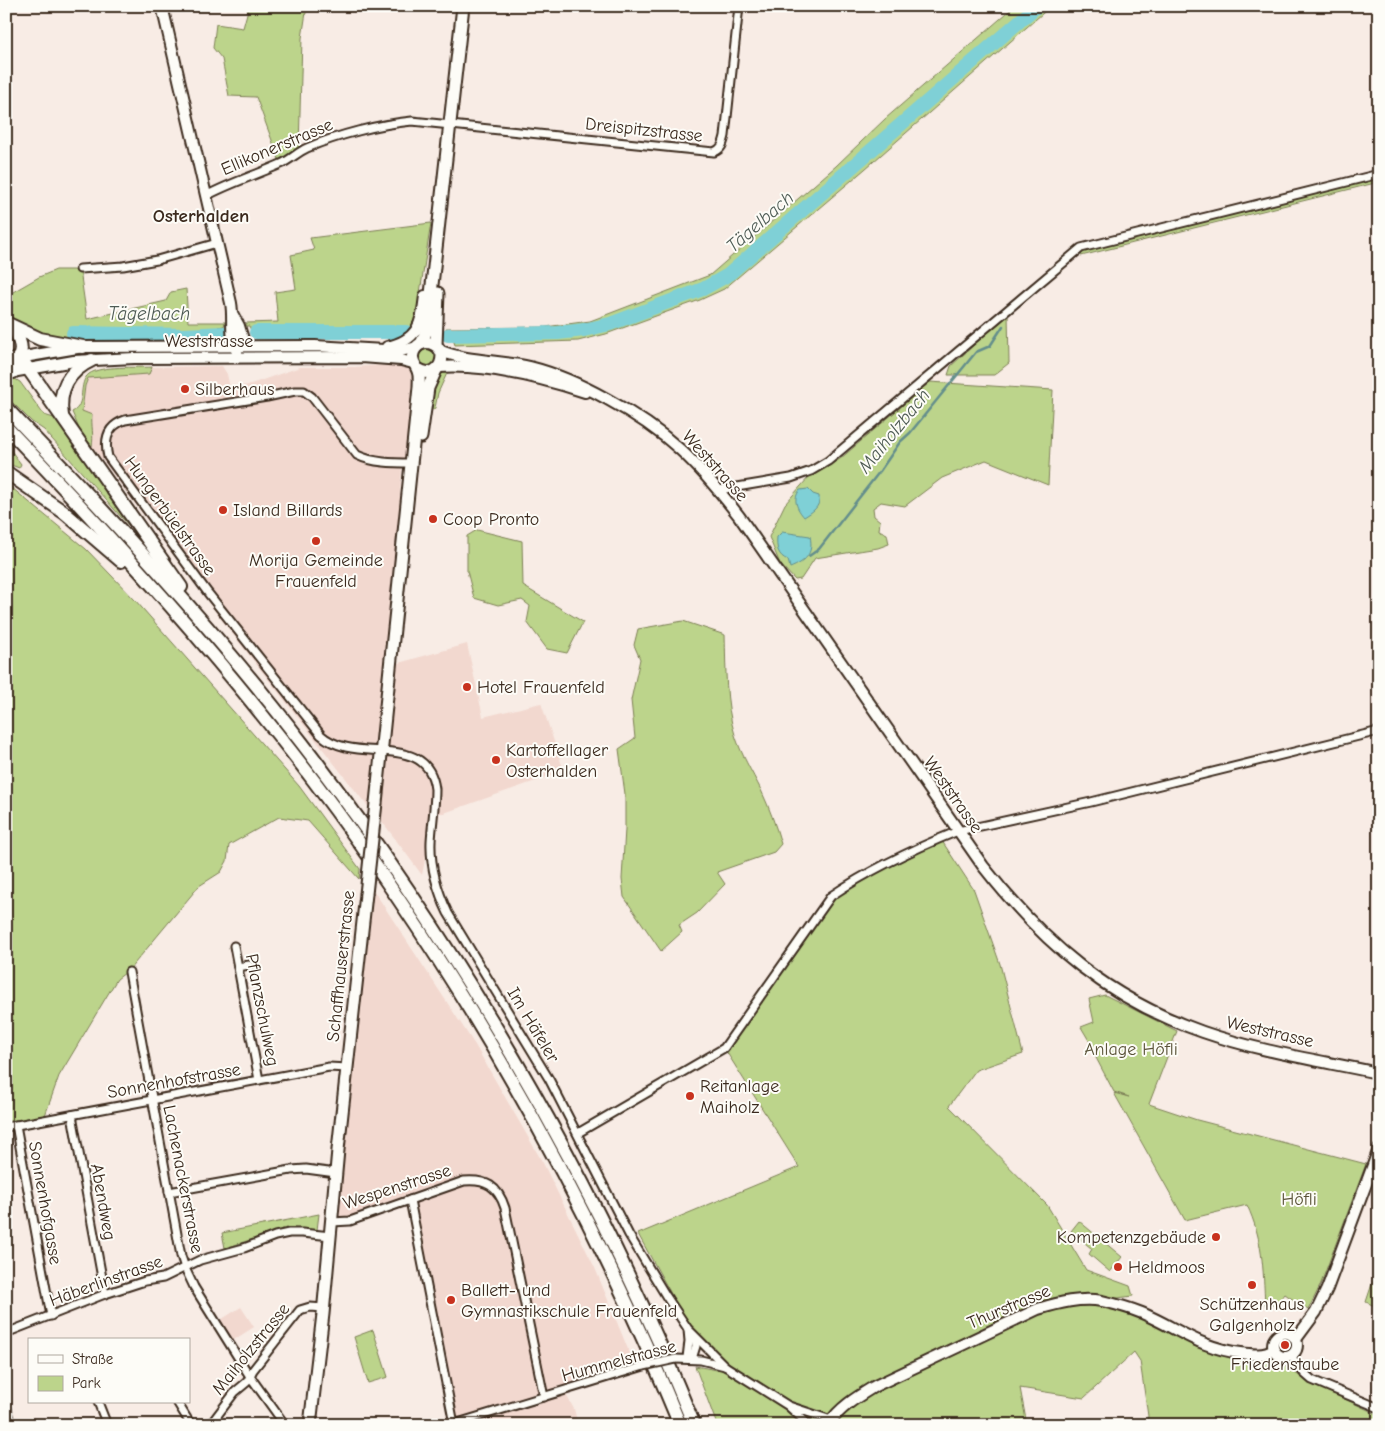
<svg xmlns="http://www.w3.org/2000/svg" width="1385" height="1431" viewBox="0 0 1385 1431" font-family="'Comic Neue',sans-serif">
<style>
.built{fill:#f2d8cf}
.green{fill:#bcd48b;stroke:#7c7f54}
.water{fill:#7fd0d6;stroke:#648e8c}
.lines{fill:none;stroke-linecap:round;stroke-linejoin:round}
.stream{stroke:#648e8c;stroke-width:2.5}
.river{stroke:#7fd0d6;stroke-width:14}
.street-casing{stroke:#3b2a1e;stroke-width:11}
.secondary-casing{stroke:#3b2a1e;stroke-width:14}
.primary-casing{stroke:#3b2a1e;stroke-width:15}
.highway-casing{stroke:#3b2a1e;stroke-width:16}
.street{stroke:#fdfcf7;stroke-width:7}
.secondary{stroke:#fdfcf7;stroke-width:10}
.primary{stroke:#fdfcf7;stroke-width:11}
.highway{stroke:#fdfcf7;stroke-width:12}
.street-bridge-casing{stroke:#3b2a1e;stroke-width:11;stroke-linecap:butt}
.primary-bridge-casing{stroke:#3b2a1e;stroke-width:15;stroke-linecap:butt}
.street-bridge{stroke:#fdfcf7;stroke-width:7}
.primary-bridge{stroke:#fdfcf7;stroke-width:11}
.poi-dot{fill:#c8321e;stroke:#fdfcf7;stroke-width:2}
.labels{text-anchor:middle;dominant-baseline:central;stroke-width:4;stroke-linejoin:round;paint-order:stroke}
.street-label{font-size:18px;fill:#3b2a1e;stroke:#fdfcf7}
.poi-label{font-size:18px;fill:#3b2a1e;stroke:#fdfcf7;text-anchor:start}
.park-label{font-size:18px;fill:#5b5439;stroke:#fdfcf7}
.neighbourhood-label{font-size:19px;font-weight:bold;fill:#3b2a1e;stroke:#fdfcf7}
.water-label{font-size:19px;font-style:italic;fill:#4f5c55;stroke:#fdfcf7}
</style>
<rect width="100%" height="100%" fill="#f8ece5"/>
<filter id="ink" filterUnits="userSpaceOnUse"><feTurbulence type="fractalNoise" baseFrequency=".02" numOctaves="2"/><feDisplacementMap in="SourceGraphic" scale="10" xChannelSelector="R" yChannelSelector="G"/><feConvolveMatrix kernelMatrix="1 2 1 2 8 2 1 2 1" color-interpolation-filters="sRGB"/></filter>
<g filter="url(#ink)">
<g class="built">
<polygon points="398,364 407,368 411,371 413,392 406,453 402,467 400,493 401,509 384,667 467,644 483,717 541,703 564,771 444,813 434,813 422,875 384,824 365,803 221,619 92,446 93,439 91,434 92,415 82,412 85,386 88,377 149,374 152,367 222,366 227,374 230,388 248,385 300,367 354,367"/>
<polygon points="374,891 475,1045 543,1163 595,1268 636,1369 564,1391 574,1409 578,1425 454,1425 410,1200 350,1221 332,1222 366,894"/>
<polygon points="241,1307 254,1327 232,1341 219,1321"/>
</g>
<g class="green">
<polygon points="249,6 307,6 302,38 299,149 280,162 256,97 229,96 222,59 213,48 216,24 243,28"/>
<polygon points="1015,6 1051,6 865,169 724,289 700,300 606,334 578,341 455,345 454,342 447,337 446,328 545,327 590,321 710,275 836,166 885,119"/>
<polygon points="1379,175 1379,182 1081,256 1081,248"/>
<path d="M431,223l-15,95c-3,9 -5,11 -15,11l-2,8 -35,-2 -106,3 -4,-1 -5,-11h-3v-3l32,-1 -3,-30 21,-3 -5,-34 23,-5 -4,-12z"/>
<polygon points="56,270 80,270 87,319 166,301 171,292 186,289 188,322 225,322 224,326 218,327 224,327 222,336 199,339 98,341 73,339 46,335 6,318 6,296 39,277"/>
<polygon points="1008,314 1009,363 994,375 948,375 951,366"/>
<circle cx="427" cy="358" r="10"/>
<path d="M152,367l-3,7 -61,4 -3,8 -3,25 10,4c-1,10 2,21 0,31l-12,-15 -8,-19c15,-7 5,-29 17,-38 13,-9 47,-6 63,-7z"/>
<path d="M443,371h5l-10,22 -3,15 -6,4c1,-13 2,-32 14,-41z"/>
<polygon points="15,379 20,382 44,415 54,418 131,526 130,527 44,430 32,422 6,396 6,380"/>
<polygon points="930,382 1053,390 1048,485 986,460 942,478 905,506 881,502 873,508 874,516 880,521 879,530 887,534 889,544 878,548 815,558 801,579 795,580 780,564 769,537 785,504 809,477 840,459"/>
<polygon points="6,444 21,464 19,468 6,463"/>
<polygon points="6,483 86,549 135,600 299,786 360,869 359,879 308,821 279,817 229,845 227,861 221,872 199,886 129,970 117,979 59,1076 43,1121 6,1127"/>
<polygon points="477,530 522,541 523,586 583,622 567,653 547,649 527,622 530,606 522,600 498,605 474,598 467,571 467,536"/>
<path d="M683,621l42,14c1,33 0,68 10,100 6,19 17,37 26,55 8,17 15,36 20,54l-7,8 -57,20 8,12 -28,29 -18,12 3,7 -21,19 -37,-54 -2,-18 3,-50v-35l-6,-45 16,-11 -4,-38 9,-41 -6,-14 4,-16z"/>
<polygon points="940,838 974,890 1000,964 1023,1054 976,1070 949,1106 1047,1205 1086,1270 1130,1286 1133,1296 1102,1300 1201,1344 1267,1354 1310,1383 1379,1415 1379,1425 1146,1425 1148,1416 1140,1361 1134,1352 1084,1398 1020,1388 1027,1425 717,1425 695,1366 717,1370 720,1358 701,1340 686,1321 638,1234 799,1167 724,1048 831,896"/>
<path d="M1105,995l72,36 -28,73 48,16 169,44 -46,122 -12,24 -23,-16 -9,11h-11c-2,-38 -2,-65 -18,-100l-62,15 -71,-127 15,4 -15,-5 -20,-38v-5l-13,-22 13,-5 -5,-23z"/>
<polygon points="319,1214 317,1230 292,1228 278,1231 225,1248 222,1233"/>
<polygon points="1079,1221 1122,1257 1110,1272 1089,1254 1092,1249 1071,1231"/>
<polygon points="1379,1263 1379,1308 1366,1302"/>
<polygon points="373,1330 388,1377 368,1383 354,1337"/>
</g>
<g class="water">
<path d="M808,489l5,5 6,2c2,11 -7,16 -15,21 -7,-8 -12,-18 -4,-27z"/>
<path d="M782,532l28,4c4,18 -5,26 -20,32l-2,-8c-10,-4 -12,-12 -11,-23z"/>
</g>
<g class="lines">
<polyline class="stream" points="809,556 819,549 880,471 900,442 910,433 976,352 990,346 1003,326"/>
<g class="river">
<polyline points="256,332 406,332"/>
<polyline points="73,333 185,335 224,333"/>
<polyline points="448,335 558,333 584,330 610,324 703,289 728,275 1037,6"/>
</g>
<defs>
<g id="street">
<path d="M206,196c24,-13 50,-21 75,-32 9,-4 17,-12 26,-16 30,-13 73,-24 105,-27l302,31c8,-3 9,-8 11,-16l14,-130"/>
<polyline points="80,269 123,266 157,260 217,243"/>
<path d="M411,463c-17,0 -38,0 -54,-8l-45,-58 -8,-6h-9l-28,6 -142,23c-18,6 -21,20 -17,37l100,136 113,142c34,31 107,-5 114,54 0,18 -3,35 -4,52 -1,26 6,49 17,72l101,166 80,156 37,61 22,33 37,37"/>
<polyline points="719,490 791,478 811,471 828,461 1081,248 1379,174"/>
<polyline points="234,946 259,1080"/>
<polyline points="238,967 249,965"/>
<polyline points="129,972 181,1256 185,1268 194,1287 249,1375 285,1425"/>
<polyline points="72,1115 105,1294"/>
<polyline points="16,1125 51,1316"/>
<polyline points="6,1127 329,1067 347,1068"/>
<path d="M578,1133l146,-85 107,-152c37,-25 85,-48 127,-65l133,-29 288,-71"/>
<polyline points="169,1192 291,1170 306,1169 336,1173"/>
<polyline points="410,1200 454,1424"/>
<path d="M332,1222l18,-1 114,-40c22,-2 34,5 41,27l39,189"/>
<polyline points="6,1333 105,1294 145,1281 163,1278 200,1260 244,1248 275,1236 289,1233 302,1233 331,1236"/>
<polyline points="1290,1355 1304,1373 1312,1380 1379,1408"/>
<polyline points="687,1358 689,1341 688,1330"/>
<polyline points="676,1359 701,1360 725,1366 787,1405 809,1425"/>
<polyline points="692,1359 696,1346 695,1337"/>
<polyline points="98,1402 107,1425"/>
<polyline points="177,1402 191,1425"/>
<polyline points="6,1405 12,1425"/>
<polyline points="789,1406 831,1420"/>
<polyline points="210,1425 235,1392 247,1382 253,1370 300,1310 310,1307 324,1308"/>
<polyline points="451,1425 644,1366"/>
</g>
<g id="secondary">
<path d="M162,6l69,297c3,15 -2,34 6,49"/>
<polyline points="233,315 239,326 245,346"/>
<path d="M387,347c31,-7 35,-23 38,-51"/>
<path d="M441,351c27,11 60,9 89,16 28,7 52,18 77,32 61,33 90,63 132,117l244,350c61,78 125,133 220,166 55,19 113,28 170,40l6,3"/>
<polyline points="6,360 83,347 315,346 401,351 417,347"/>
<path d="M439,367c48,-3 100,10 146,25"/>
<polyline points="6,373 74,361 134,358 362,357 401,360 413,363"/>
<circle cx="1285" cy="1345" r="12"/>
<polyline points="1296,1339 1316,1312 1327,1289 1379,1149"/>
<path d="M828,1425c12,-18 29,-28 47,-39l163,-77c20,-6 43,-12 64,-8 13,3 28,7 40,12 35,15 60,36 99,40 12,2 23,3 33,-3"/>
</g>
<g id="primary">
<polyline points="421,344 427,330 463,6"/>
<polyline points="436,345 438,293"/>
<polyline points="421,437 428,388 436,370"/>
<path d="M376,803l43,-416c0,-5 1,-11 -1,-16 -3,-8 -9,-13 -3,-22 8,-12 24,-6 27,6 0,15 -12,22 -24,14"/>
<polyline points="310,1425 323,1314 338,1150 366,894"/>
</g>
<g id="highway">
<polyline points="6,323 40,339 83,347"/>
<path d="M13,327c11,20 10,24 0,45"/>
<polyline points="20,357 181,587"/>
<path d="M6,408c103,108 205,217 296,335 160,208 293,438 392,682"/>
<path d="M62,416c-4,-26 6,-45 30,-56"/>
<path d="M6,427c108,113 213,229 308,354 149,197 272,415 366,644"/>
<polyline points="6,472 65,513 121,561"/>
</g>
</defs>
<use href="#street" class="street-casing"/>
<use href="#secondary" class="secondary-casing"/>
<use href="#primary" class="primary-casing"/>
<use href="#highway" class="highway-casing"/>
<use href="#street" class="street"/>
<use href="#secondary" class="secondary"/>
<use href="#primary" class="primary"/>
<use href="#highway" class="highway"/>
<defs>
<polyline id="street-bridge" points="644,1366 676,1359"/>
<polyline id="primary-bridge" points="366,894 376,803"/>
</defs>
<use href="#street-bridge" class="street-bridge-casing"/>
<use href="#primary-bridge" class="primary-bridge-casing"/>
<use href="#street-bridge" class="street-bridge"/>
<use href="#primary-bridge" class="primary-bridge"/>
</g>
</g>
<g class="poi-dot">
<circle cx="185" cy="389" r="5"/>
<circle cx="223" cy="510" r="5"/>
<circle cx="433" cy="519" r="5"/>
<circle cx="316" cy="541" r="5"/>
<circle cx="467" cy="687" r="5"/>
<circle cx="496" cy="760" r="5"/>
<circle cx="690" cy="1096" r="5"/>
<circle cx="1216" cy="1237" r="5"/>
<circle cx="1118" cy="1267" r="5"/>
<circle cx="1252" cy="1285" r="5"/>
<circle cx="451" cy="1300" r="5"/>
<circle cx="1285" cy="1345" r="5"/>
</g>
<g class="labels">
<g class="street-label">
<text transform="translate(644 130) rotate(6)">Dreispitzstrasse</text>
<text transform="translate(277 147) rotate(-23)">Ellikonerstrasse</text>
<text x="209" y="341">Weststrasse</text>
<text transform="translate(715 466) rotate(48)">Weststrasse</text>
<text transform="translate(170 516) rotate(54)">Hungerbüelstrasse</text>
<text transform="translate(953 795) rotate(55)">Weststrasse</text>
<text transform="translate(341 966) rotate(-84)">Schaffhauserstrasse</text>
<text transform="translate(262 1010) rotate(79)">Pflanzschulweg</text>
<text transform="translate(533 1025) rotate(59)">Im Häfeler</text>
<text transform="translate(1270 1032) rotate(13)">Weststrasse</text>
<text transform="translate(174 1081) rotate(-10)">Sonnenhofstrasse</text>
<text transform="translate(183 1179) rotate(79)">Lachenackerstrasse</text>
<text transform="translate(397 1187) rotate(-18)">Wespenstrasse</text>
<text transform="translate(103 1202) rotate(80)">Abendweg</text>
<text transform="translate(45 1203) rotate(80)">Sonnenhofgasse</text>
<text transform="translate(106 1281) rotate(-20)">Häberlinstrasse</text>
<text transform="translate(1009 1307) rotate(-23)">Thurstrasse</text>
<text transform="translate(251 1349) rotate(-51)">Maiholzstrasse</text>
<text transform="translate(619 1361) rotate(-15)">Hummelstrasse</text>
</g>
<g class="poi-label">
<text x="195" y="389">Silberhaus</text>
<text x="233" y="510">Island Billards</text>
<text x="443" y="519">Coop Pronto</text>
<text x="316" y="560" text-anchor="middle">Morija Gemeinde<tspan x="316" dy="21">Frauenfeld</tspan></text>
<text x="477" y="687">Hotel Frauenfeld</text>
<text x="506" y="750">Kartoffellager<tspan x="506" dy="21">Osterhalden</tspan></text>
<text x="700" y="1086">Reitanlage<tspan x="700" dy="21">Maiholz</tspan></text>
<text x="1206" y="1237" text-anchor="end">Kompetenzgebäude</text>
<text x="1128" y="1267">Heldmoos</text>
<text x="461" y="1290">Ballett- und<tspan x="461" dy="21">Gymnastikschule Frauenfeld</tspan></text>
<text x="1252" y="1304" text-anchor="middle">Schützenhaus<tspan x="1252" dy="21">Galgenholz</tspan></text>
<text x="1285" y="1364" text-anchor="middle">Friedenstaube</text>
</g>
<g class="park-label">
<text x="1131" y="1049">Anlage Höfli</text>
<text x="1299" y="1199">Höfli</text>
</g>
<g class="neighbourhood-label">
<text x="201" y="216">Osterhalden</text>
</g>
<g class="water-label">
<text transform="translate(760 222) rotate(-41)">Tägelbach</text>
<text x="149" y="314">Tägelbach</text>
<text transform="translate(894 431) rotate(-51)">Maiholzbach</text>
</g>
</g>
<rect width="1385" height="1431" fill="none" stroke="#fdfcf7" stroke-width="25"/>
<rect x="12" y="12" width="1360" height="1406" fill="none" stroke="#3b2a1e" stroke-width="2" filter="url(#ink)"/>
<rect x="28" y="1338" width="162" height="65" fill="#fdfcf7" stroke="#afa8a0"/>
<rect x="38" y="1355" width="25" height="8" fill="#fdfcf7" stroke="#afa8a0"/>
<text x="72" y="1364" font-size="15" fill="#3b2a1e">Straße</text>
<rect x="38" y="1376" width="25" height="15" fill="#bcd48b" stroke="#afa8a0"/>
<text x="72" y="1388" font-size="15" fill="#3b2a1e">Park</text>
</svg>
